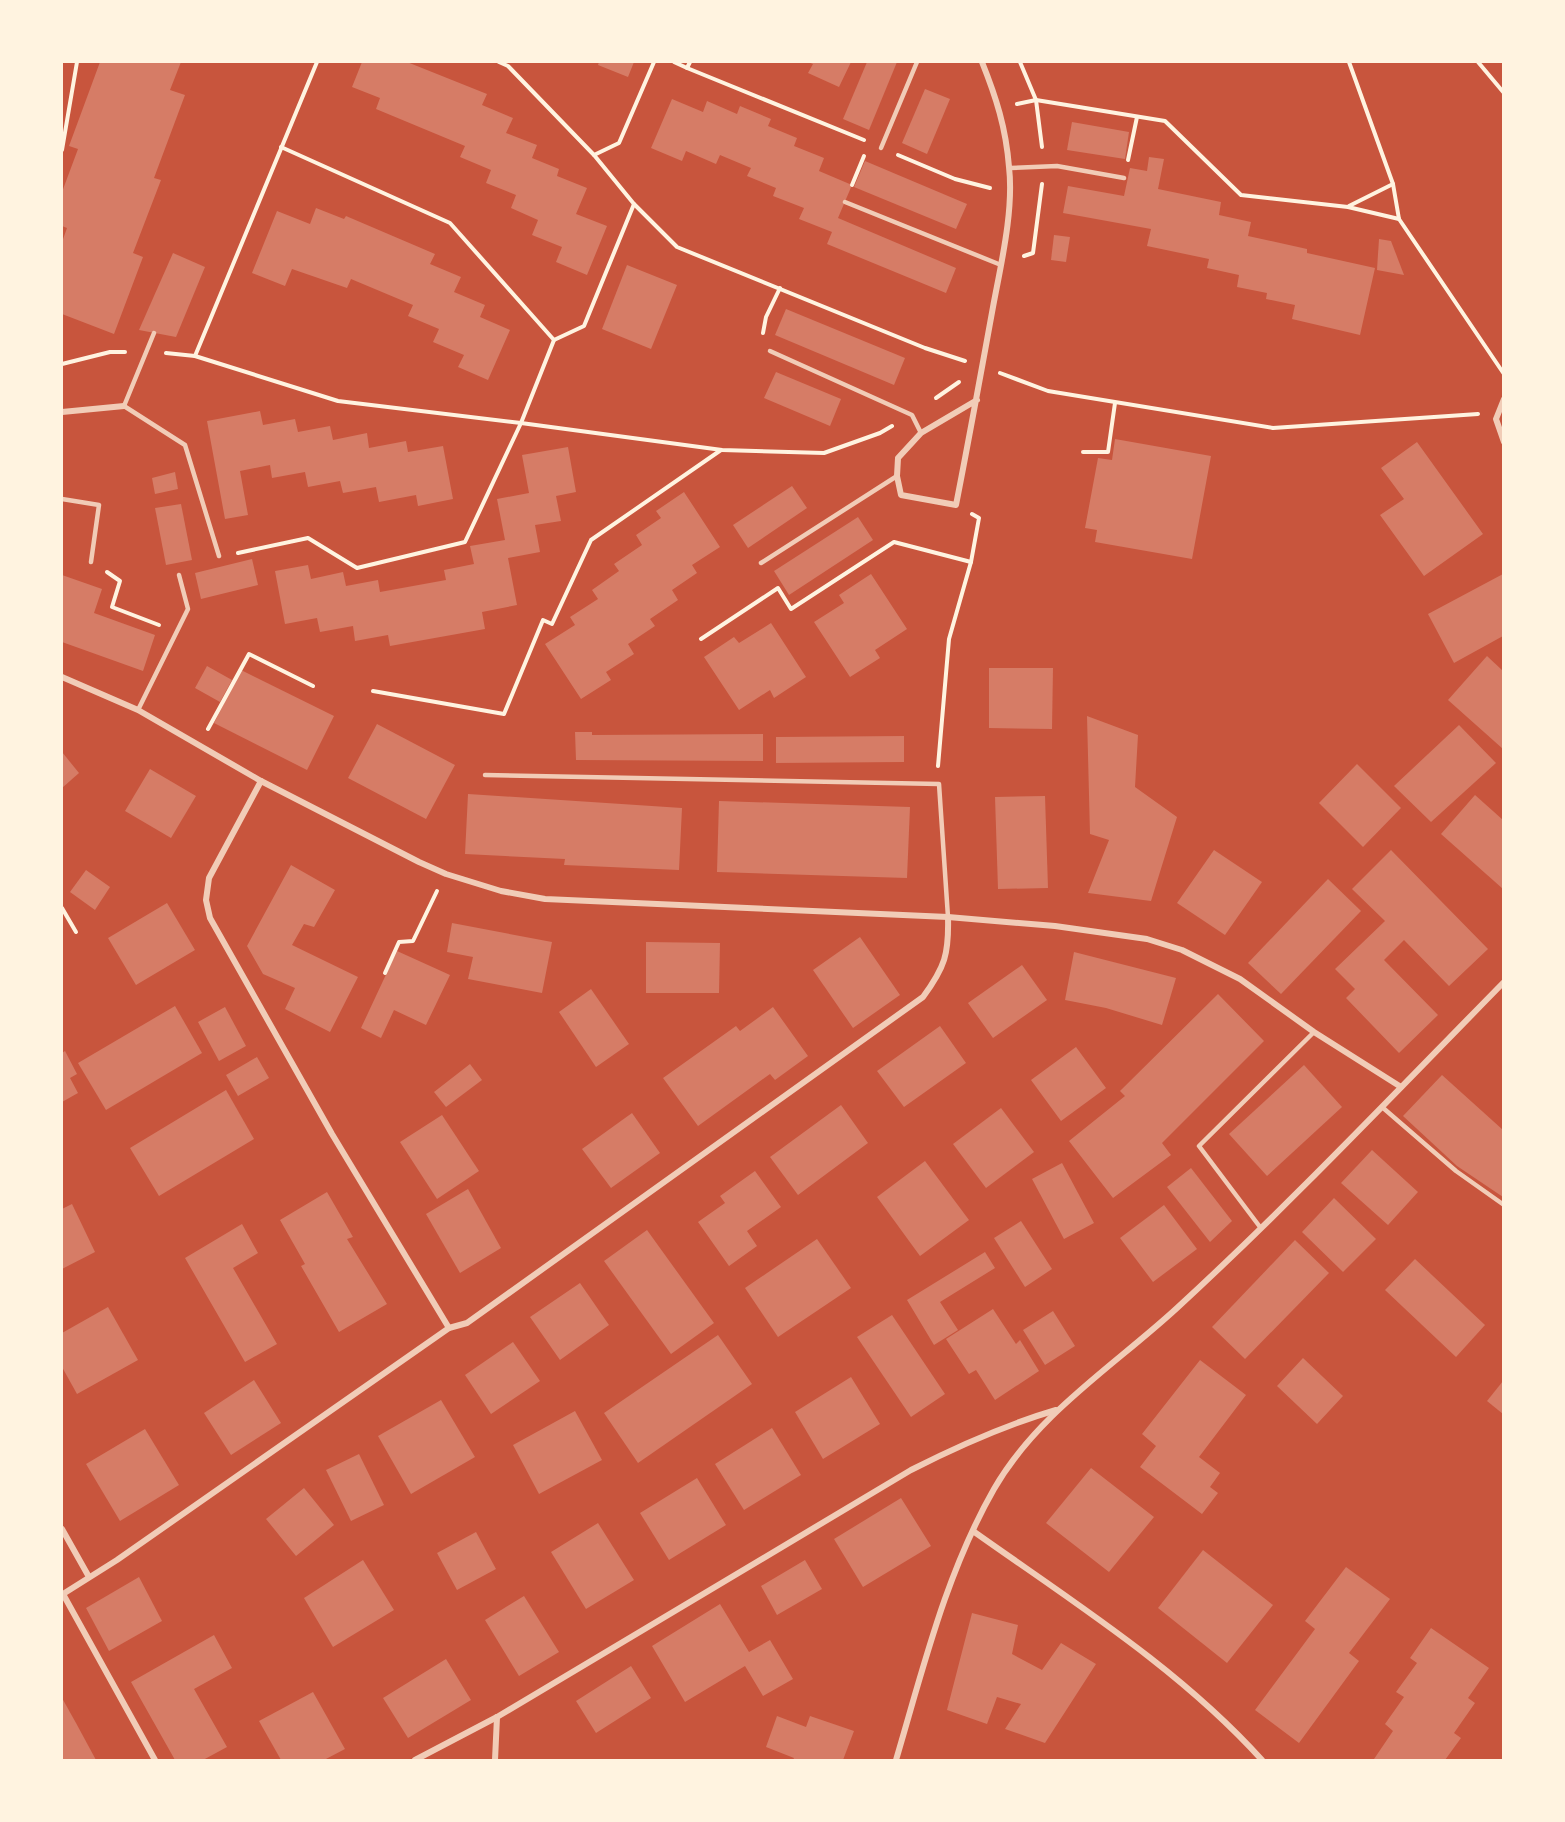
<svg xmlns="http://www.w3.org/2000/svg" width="1565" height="1822" viewBox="0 0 1565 1822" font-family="Quicksand,sans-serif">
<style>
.building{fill:#d67c66}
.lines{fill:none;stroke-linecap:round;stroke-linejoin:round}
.path{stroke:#fff3e0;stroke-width:4}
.service{stroke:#f1ccb7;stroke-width:4.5}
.minor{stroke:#f1ccb7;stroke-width:6}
</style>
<rect width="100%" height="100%" fill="#c8553d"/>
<g class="building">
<polygon points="100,62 181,62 170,90 185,95 154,178 161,180 133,253 143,257 114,334 62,314 62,242 67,228 62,226 62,192 78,149 69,146"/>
<polygon points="362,62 407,62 487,94 482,105 513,118 506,133 537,145 532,158 559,169 557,176 587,188 576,214 607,226 587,275 556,262 562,247 532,235 538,220 511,208 516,195 486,183 491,170 460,157 465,146 376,109 380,98 352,87"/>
<polygon points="599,62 634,62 628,77 598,65"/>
<polygon points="808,62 851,62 839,87 808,73 813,64"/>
<polygon points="867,62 897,62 869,130 843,119"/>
<polygon points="925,89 950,99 927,154 902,143"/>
<polygon points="672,99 703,112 707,101 737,114 740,106 771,119 768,126 797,138 794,146 824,158 819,171 852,185 838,218 956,268 946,293 827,244 832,232 799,219 804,208 773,196 776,188 747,176 751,168 720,155 716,164 686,151 682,161 651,148"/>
<polygon points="1072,122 1129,132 1125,159 1067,150"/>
<polygon points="1149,157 1164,159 1158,189 1221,202 1219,215 1251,222 1248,236 1307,249 1307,253 1375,268 1360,335 1292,319 1295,305 1266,299 1267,293 1237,287 1239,275 1207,268 1209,259 1147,246 1151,229 1063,213 1068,186 1124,196 1130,168 1147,171"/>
<polygon points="865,161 967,204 956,229 854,187"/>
<polygon points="316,208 344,219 346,216 435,254 430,264 461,277 454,292 485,305 480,317 510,330 488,380 458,367 464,355 433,342 439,329 408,316 413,305 351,279 347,288 292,269 285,286 252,273 277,211 310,224"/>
<polygon points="1054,235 1070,237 1066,262 1051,260"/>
<polygon points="1379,239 1391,241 1404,275 1377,270"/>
<polygon points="173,253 205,267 176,337 139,330"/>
<polygon points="627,265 677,285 651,349 602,329"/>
<polygon points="786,309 905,358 894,385 775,335"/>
<polygon points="776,372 841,399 830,426 764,398"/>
<polygon points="260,411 263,425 295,419 298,432 330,426 333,440 367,433 369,448 406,441 408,452 443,446 453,499 418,506 416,495 379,502 376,487 343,493 340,481 308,487 305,472 272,478 270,465 240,471 248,515 225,519 207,421"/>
<polygon points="1115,439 1211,456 1192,559 1095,542 1097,530 1085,528 1098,458 1112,460"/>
<polygon points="1417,442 1483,534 1424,576 1380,515 1404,499 1381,468"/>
<polygon points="568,447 576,492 556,496 561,521 535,525 540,552 508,558 517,605 482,612 485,629 390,646 388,635 355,641 353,626 320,632 317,618 285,624 275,571 308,565 311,579 343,572 346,586 378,580 380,592 446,580 444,570 474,564 470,546 505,540 497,499 529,493 522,455"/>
<polygon points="175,472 178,489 155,494 152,478"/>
<polygon points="792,486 807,508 748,548 733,525"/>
<polygon points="684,492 720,547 692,565 697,573 672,590 678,600 650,619 655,626 628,644 634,654 606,672 611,680 581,699 545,644 575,625 570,617 598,599 592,590 619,571 614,564 642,545 636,535 661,518 656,511"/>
<polygon points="181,504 192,560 166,565 155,508"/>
<polygon points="858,517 873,540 789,595 774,571"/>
<polygon points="252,559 258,585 201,599 195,573"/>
<polygon points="871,574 907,629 875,650 880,658 850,677 814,622 844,603 839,595"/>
<polygon points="1503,574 1503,636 1454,663 1428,614"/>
<polygon points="62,575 102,589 94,613 155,635 143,671 62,642"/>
<polygon points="771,623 806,677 774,698 770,690 739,710 704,657 734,637 739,643"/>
<polygon points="1487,656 1503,671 1503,749 1448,700"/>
<polygon points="207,666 232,680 220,702 195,688"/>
<polygon points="989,668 1053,668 1052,729 989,728"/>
<polygon points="241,670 334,716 307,770 214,723"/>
<polygon points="1087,716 1138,735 1135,787 1177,817 1151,901 1088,893 1109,840 1090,834"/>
<polygon points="377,724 455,765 426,819 348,778"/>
<polygon points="1459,725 1496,763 1431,822 1394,786"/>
<polygon points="575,732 592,732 592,735 763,734 763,761 576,760"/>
<polygon points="904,736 904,762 776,763 776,737"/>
<polygon points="62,752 79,773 62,788"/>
<polygon points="1357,764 1401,808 1363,847 1319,803"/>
<polygon points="150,769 196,796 171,838 125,811"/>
<polygon points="468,794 682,808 679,870 564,865 565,859 465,854"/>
<polygon points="1475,795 1503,820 1503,889 1441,834"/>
<polygon points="1045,796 1048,888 998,889 995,797"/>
<polygon points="719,801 910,807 907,878 717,872"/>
<polygon points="1214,850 1262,882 1225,935 1177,903"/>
<polygon points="1391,850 1488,949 1449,986 1404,940 1384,960 1438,1015 1399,1053 1346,998 1355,989 1335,969 1385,921 1352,889"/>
<polygon points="291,865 335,890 314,927 304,924 292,945 358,977 330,1032 285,1009 295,988 263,974 247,946"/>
<polygon points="86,870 110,887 95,910 70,892"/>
<polygon points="1328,879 1361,911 1281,994 1248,963"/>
<polygon points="167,903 195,950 136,985 108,938"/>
<polygon points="452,923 552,942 542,993 468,979 473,957 447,952"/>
<polygon points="860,937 900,995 853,1028 813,970"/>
<polygon points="646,942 720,943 719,993 646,993"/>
<polygon points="397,951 450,975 426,1025 394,1010 381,1038 361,1028"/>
<polygon points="1074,952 1176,978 1162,1025 1106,1008 1065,1000"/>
<polygon points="1022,965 1047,1000 993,1038 968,1003"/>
<polygon points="591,989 629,1044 596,1067 559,1012"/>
<polygon points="1218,994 1264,1041 1162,1143 1171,1155 1113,1198 1069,1141 1125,1096 1120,1091"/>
<polygon points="175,1006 202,1053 106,1110 78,1063"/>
<polygon points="225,1007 246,1046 219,1061 198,1022"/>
<polygon points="773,1007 808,1056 775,1080 770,1074 698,1126 663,1078 736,1026 740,1031"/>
<polygon points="940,1026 966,1063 904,1107 877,1071"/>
<polygon points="1076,1047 1106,1088 1061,1121 1031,1080"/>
<polygon points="65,1051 77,1074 70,1078 78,1093 62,1102 62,1053"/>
<polygon points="257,1057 269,1078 238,1096 226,1075"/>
<polygon points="470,1064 482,1080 446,1107 434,1092"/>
<polygon points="1304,1065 1342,1107 1267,1176 1229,1134"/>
<polygon points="1442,1075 1503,1130 1503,1197 1457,1166 1403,1116"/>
<polygon points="226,1090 254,1139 159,1196 130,1148"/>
<polygon points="841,1105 868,1143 798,1195 770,1157"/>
<polygon points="1001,1108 1034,1152 986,1188 953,1144"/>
<polygon points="632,1113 660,1153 611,1188 582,1149"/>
<polygon points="442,1115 479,1171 437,1199 400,1142"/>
<polygon points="1372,1150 1418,1192 1388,1225 1341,1183"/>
<polygon points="925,1161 969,1220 920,1256 877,1197"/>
<polygon points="1062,1163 1094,1223 1064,1239 1032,1179"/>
<polygon points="1191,1168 1232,1221 1210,1242 1167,1187"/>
<polygon points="755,1171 781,1207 747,1231 757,1246 729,1266 698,1222 725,1203 720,1196"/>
<polygon points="468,1189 501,1248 460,1273 426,1214"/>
<polygon points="327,1192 353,1237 347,1239 387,1304 339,1332 301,1266 305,1264 280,1220"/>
<polygon points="1334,1198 1376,1239 1343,1272 1302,1232"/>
<polygon points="72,1204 95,1252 62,1269 62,1209"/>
<polygon points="1164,1205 1197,1249 1153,1282 1120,1238"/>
<polygon points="1021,1221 1052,1269 1025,1287 994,1238"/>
<polygon points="242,1224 258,1253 233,1268 277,1344 245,1362 185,1258"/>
<polygon points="647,1230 714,1323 671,1354 604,1261"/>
<polygon points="817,1239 851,1288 778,1337 745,1288"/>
<polygon points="1295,1240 1329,1273 1245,1359 1212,1327"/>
<polygon points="985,1252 995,1268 940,1302 958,1330 934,1345 907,1300"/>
<polygon points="1415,1259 1485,1325 1456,1357 1385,1290"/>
<polygon points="580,1283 609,1325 560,1360 530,1317"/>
<polygon points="108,1307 138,1360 77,1394 62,1367 62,1333"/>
<polygon points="993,1309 1016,1344 1020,1340 1039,1371 995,1400 976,1370 969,1374 946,1339"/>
<polygon points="1053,1311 1075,1346 1045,1365 1023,1330"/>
<polygon points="892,1315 945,1394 911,1417 857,1337"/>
<polygon points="718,1335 752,1384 638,1463 604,1413"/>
<polygon points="513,1342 540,1381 491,1414 465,1375"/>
<polygon points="1303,1358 1343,1396 1317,1424 1277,1386"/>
<polygon points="1200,1360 1246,1395 1199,1457 1220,1473 1210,1487 1218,1493 1202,1514 1140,1467 1156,1446 1142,1434"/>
<polygon points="851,1377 880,1424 823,1459 795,1412"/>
<polygon points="254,1380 281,1423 231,1455 204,1413"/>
<polygon points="1503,1381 1503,1414 1487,1401"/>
<polygon points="441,1400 475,1457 411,1494 378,1436"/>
<polygon points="575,1411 602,1460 539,1494 513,1445"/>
<polygon points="772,1428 801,1475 744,1510 715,1464"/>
<polygon points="145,1429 179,1485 120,1521 86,1464"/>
<polygon points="359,1454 384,1505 351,1521 326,1470"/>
<polygon points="1091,1468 1154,1517 1109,1572 1046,1523"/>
<polygon points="697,1478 726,1525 669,1560 640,1513"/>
<polygon points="304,1488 334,1525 296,1556 266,1519"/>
<polygon points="901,1498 931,1546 863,1587 834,1539"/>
<polygon points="598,1523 634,1580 586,1609 551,1552"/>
<polygon points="476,1532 496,1569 457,1590 437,1553"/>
<polygon points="1203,1550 1273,1605 1227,1663 1158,1608"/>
<polygon points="363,1560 394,1610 333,1647 304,1598"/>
<polygon points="805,1560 822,1589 777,1615 761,1586"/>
<polygon points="1346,1567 1390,1599 1349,1653 1359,1661 1299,1743 1255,1710 1315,1629 1305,1621"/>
<polygon points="139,1577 162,1621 109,1651 86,1608"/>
<polygon points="524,1596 559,1652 519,1676 485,1620"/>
<polygon points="720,1604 749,1652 770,1640 793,1679 763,1696 745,1666 685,1702 652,1646"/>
<polygon points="972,1613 1018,1625 1012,1654 1042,1670 1061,1643 1096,1664 1045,1743 1005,1729 1021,1704 997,1697 987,1724 947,1710"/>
<polygon points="1431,1628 1489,1668 1468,1698 1475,1703 1454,1733 1461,1738 1445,1760 1377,1760 1374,1759 1393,1731 1385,1724 1404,1697 1396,1692 1417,1663 1410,1658"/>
<polygon points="214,1635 232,1668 194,1689 227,1747 203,1760 175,1760 131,1682"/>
<polygon points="446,1659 471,1700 408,1738 383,1698"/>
<polygon points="631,1666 651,1698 596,1733 576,1701"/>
<polygon points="313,1692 345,1749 324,1760 281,1760 259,1721"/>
<polygon points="62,1698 76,1723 96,1760 62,1760"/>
<polygon points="777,1716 806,1727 810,1716 854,1731 843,1760 793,1760 794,1758 766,1747"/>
</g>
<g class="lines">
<g class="path">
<polyline points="499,62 508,66 594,155 634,204 677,247 925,348 965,361"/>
<polyline points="674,62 687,68 690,62"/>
<polyline points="1020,62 1036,100 1042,147"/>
<polyline points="1349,62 1393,184 1399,219 1504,374"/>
<polyline points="1478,62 1504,93"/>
<polyline points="687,68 864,140"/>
<polyline points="1017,104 1036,100 1165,121 1241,195 1348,207 1399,219"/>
<polyline points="281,147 450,223 554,340"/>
<polyline points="62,150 77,62"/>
<polyline points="594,155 619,143 654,62"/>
<polyline points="898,155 955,179 990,188"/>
<polyline points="1128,160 1137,117"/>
<polyline points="852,185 864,156"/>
<polyline points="1349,206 1393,184"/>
<polyline points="1024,256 1033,253 1042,184"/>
<polyline points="763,333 766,317 780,288"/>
<polyline points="166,353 195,356 338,401 521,423 554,340 584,326 634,204"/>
<polyline points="195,356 317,62"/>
<polyline points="62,364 110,352 125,352"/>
<polyline points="1000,373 1048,391 1273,428 1478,414"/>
<polyline points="936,398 959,382"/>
<polyline points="1083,452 1108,452 1115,403"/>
<polyline points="238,553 308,538 357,568 465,542 521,423 722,450 824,453 880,433 892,426"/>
<polyline points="107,572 120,581 112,607 159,625"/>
<polyline points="701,639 778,588 791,609 894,542 971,562"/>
<polyline points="373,691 504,714 543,620 552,624 591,540 721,450"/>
<polyline points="208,729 249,654 313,686"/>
<polyline points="938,766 949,639 971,562 979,518 972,514"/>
<polyline points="62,908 76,932"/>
<polyline points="385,973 399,942 413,941 437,891"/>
</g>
<g class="service">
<polyline points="881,148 917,62"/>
<polyline points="1010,168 1057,166 1124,178"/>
<polyline points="845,202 1001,265"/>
<polyline points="154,333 124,406 185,445 219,556"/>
<polyline points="770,351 912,415 921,433"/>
<polyline points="62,499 99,505 91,562"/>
<polyline points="761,563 897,476"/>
<polyline points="138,710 188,609 179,575"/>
<polyline points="485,775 939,784 948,917"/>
<polyline points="1382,1107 1456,1171 1504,1205"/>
<polyline points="1260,1227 1199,1146 1314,1032"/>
</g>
<g class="minor">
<polyline points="1504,399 1496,419 1504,442"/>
<path d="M977,400l-56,33 -23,25 -1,18 4,19 55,10c13,-66 25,-132 37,-198 8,-43 21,-97 16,-140 -3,-39 -13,-70 -27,-105"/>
<polyline points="62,412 124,406"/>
<polyline points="62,677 138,710 261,781 419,862 446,874 501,891 545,899 948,917 1055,926 1147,939 1182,950 1240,979 1314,1032 1401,1087"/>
<polyline points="261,781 209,878 206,900 210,918 332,1134 449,1328"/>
<polyline points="62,1529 89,1577"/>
<path d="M973,1531c100,71 207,138 289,229"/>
<path d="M155,1760l-92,-166 54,-34 332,-232 18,-5 456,-326c22,-30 26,-43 25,-80"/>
<path d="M415,1760l82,-43 414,-247c47,-24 94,-45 145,-60"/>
<polyline points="495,1760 497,1717"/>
<path d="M896,1760c27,-91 50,-187 98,-271 44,-76 120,-123 183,-181 113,-104 219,-216 327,-326"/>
</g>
</g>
<rect width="1565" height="1822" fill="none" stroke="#fff3e0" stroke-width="126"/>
</svg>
